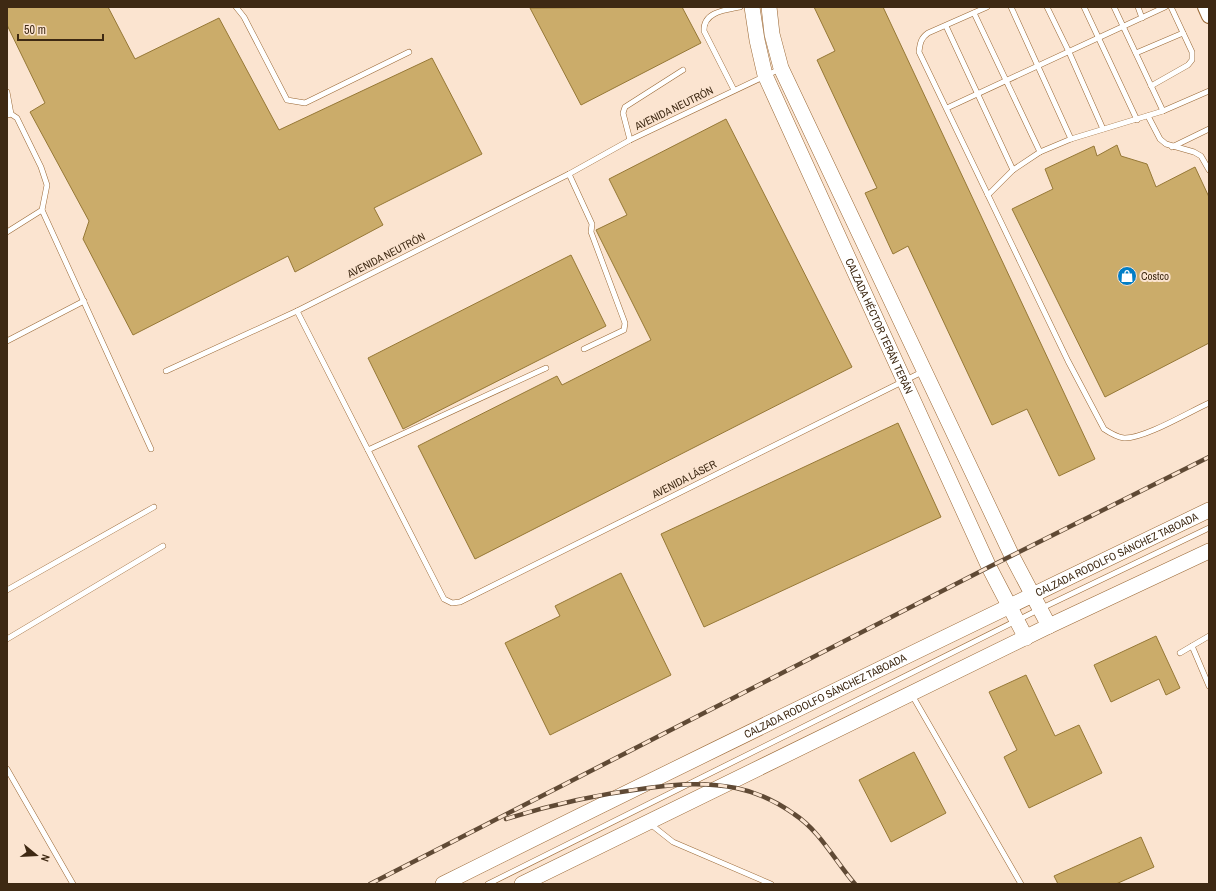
<svg xmlns="http://www.w3.org/2000/svg" width="1216" height="891" viewBox="0 0 1216 891" font-family="'Archivo Narrow',sans-serif">
<style>
.building{fill:#cbac6a;stroke:#967836}
.lines{fill:none;stroke-linecap:round;stroke-linejoin:round}
.lane-casing{stroke:#996734;stroke-width:6}
.secondary-casing{stroke:#996734;stroke-width:16}
.primary-casing{stroke:#996734;stroke-width:16}
.lane{stroke:#fff;stroke-width:5}
.secondary{stroke:#fff;stroke-width:14}
.primary{stroke:#fff;stroke-width:15}
.rail-casing{stroke:#604a35;stroke-width:4.5}
.rail{stroke:#fbe4d0;stroke-width:3;stroke-dasharray:9;stroke-linecap:butt}
.labels{text-anchor:middle;dominant-baseline:central;stroke-width:4;stroke-linejoin:round;paint-order:stroke}
.street-label{font-size:11px;fill:#3e2913;stroke:#fbe4d0}
.poi-label{font-size:11px;fill:#3e2913;stroke:#fbe4d0;text-anchor:start}
</style>
<rect width="100%" height="100%" fill="#fbe4d0"/>
<g class="building">
<polygon points="7,7 108,7 135,59 219,18 279,130 432,58 482,154 374,208 383,225 295,272 288,256 133,335 83,239 89,221 30,112 45,103 7,25"/>
<polygon points="682,7 701,43 581,105 530,8"/>
<polygon points="814,7 883,7 1095,459 1059,476 1027,409 992,425 908,246 893,254 865,193 877,188 817,60 835,51"/>
<polygon points="726,119 852,367 475,559 418,446 557,376 562,385 651,340 596,230 627,215 609,179"/>
<polygon points="1117,145 1121,156 1147,164 1156,187 1195,167 1209,197 1209,343 1105,397 1012,209 1053,189 1045,169 1094,146 1097,156"/>
<polygon points="571,255 606,326 403,429 368,358"/>
<polygon points="898,423 941,517 704,627 661,534"/>
<polygon points="621,573 671,675 550,735 505,643 560,616 555,606"/>
<polygon points="1156,636 1180,688 1166,695 1159,679 1111,702 1094,665"/>
<polygon points="1026,675 1055,736 1079,725 1102,773 1029,808 1004,757 1017,750 989,692"/>
<polygon points="914,752 946,813 891,842 859,780"/>
<polygon points="1141,837 1154,867 1116,884 1058,884 1054,876"/>
</g>
<g class="lines">
<defs>
<g id="lane">
<polyline points="236,7 244,17 287,100 305,103 409,52"/>
<path d="M987,7l-59,26c-7,5 -8,10 -9,19l149,309 36,68c6,4 12,8 20,9 20,1 65,-26 85,-35"/>
<polyline points="1011,7 1071,139"/>
<polyline points="1047,7 1069,52 1103,129"/>
<polyline points="1084,7 1137,120"/>
<polyline points="1114,7 1163,111"/>
<polyline points="1138,7 1142,18"/>
<polyline points="974,13 1040,152"/>
<polyline points="946,26 1013,170"/>
<polyline points="1136,53 1183,33"/>
<polyline points="1151,86 1188,65 1192,60 1192,52 1171,7"/>
<path d="M734,90l-30,-59c-1,-19 21,-21 36,-24"/>
<polyline points="7,92 11,114"/>
<polyline points="947,108 1165,7"/>
<polyline points="7,115 11,114 17,118 41,167 47,185 42,210 151,449"/>
<polyline points="1148,116 1160,139 1166,144 1194,152 1201,156 1209,170"/>
<polyline points="630,140 623,113 625,107 683,70"/>
<polyline points="1172,147 1209,129"/>
<polyline points="569,174 592,224 591,232 625,323 624,330 584,349"/>
<polyline points="988,195 1013,170 1040,152 1071,139 1163,111 1209,91"/>
<polyline points="7,232 42,210"/>
<polyline points="297,311 444,599 452,603 460,602 924,371"/>
<polyline points="7,341 84,301"/>
<polyline points="166,371 297,311 569,174 630,140 780,69"/>
<polyline points="368,450 546,368"/>
<polyline points="7,590 154,507"/>
<polyline points="7,639 163,546"/>
<polyline points="1192,646 1209,686"/>
<polyline points="1180,653 1209,636"/>
<polyline points="912,695 1021,884"/>
<polyline points="7,769 73,884"/>
<polyline points="649,823 673,842 771,884"/>
<polyline points="488,884 1040,609 1209,528"/>
</g>
<polyline id="secondary" points="1205,7 1209,16"/>
<g id="primary">
<path id="s1" d="M752,7l5,33 8,35 224,492 37,71"/>
<polyline points="769,7 772,34 781,68 1012,556 1049,626"/>
<path id="s2" d="M443,884c254,-127 510,-251 766,-374"/>
<polyline points="522,884 1049,626 1209,551"/>
</g>
</defs>
<use href="#lane" class="lane-casing"/>
<use href="#secondary" class="secondary-casing"/>
<use href="#primary" class="primary-casing"/>
<use href="#lane" class="lane"/>
<use href="#secondary" class="secondary"/>
<use href="#primary" class="primary"/>
<defs>
<g id="rail">
<path d="M506,819c47,-15 94,-25 142,-31 30,-4 58,-6 88,0 20,4 41,14 58,26 26,17 41,47 61,70"/>
<polyline points="370,884 989,567 1209,457"/>
</g>
</defs>
<use href="#rail" class="rail-casing"/>
<use href="#rail" class="rail"/>
</g>
<defs>
<symbol id="shop-disc" viewBox="-11 -11 22 22"><circle r="9.5" fill="#007dc6" stroke="#fbe4d0"/><path d="M-5-2.5h2.3a2.7 3.5 0 0 1 5.4 0H5L5.5 6h-11ZM-1.5-2.5h3a1.5 2.3 0 0 0-3 0Z" fill="#fff"/></symbol>
</defs>
<g fill-rule="evenodd">
<use href="#shop-disc" x="1116" y="265" width="22" height="22"/>
</g>
<g class="labels">
<g class="street-label">
<text transform="translate(674 108) rotate(-26)">AVENIDA NEUTRÓN</text>
<text transform="translate(386 255) rotate(-27)">AVENIDA NEUTRÓN</text>
<text stroke="none"><textPath href="#s1" startOffset="345">CALZADA HÉCTOR TERÁN TERÁN</textPath></text>
<text transform="translate(684 479) rotate(-27)">AVENIDA LÁSER</text>
<text stroke="none"><textPath href="#s2" startOffset="750">CALZADA RODOLFO SÁNCHEZ TABOADA</textPath></text>
<text stroke="none"><textPath href="#s2" startOffset="426">CALZADA RODOLFO SÁNCHEZ TABOADA</textPath></text>
</g>
<g class="poi-label">
<text x="1141" y="276">Costco</text>
</g>
</g>
<rect width="1216" height="891" fill="none" stroke="#3e2913" stroke-width="16"/>
<g transform="translate(36 855) rotate(108)" stroke="#fbe4d0" stroke-width="3" paint-order="stroke">
<path d="M0-3L7 15L0 10L-7 15Z" fill="#3e2913"/>
<text y="-6" font-size="11" font-weight="bold" text-anchor="middle" fill="#3e2913">N</text>
</g>
<path d="M18 34v6h85v-6" fill="none" stroke="#3e2913" stroke-width="2"/>
<text x="24" y="34" font-size="12" fill="#3e2913" stroke="#fbe4d0" stroke-width="3" paint-order="stroke">50 m</text>
</svg>
